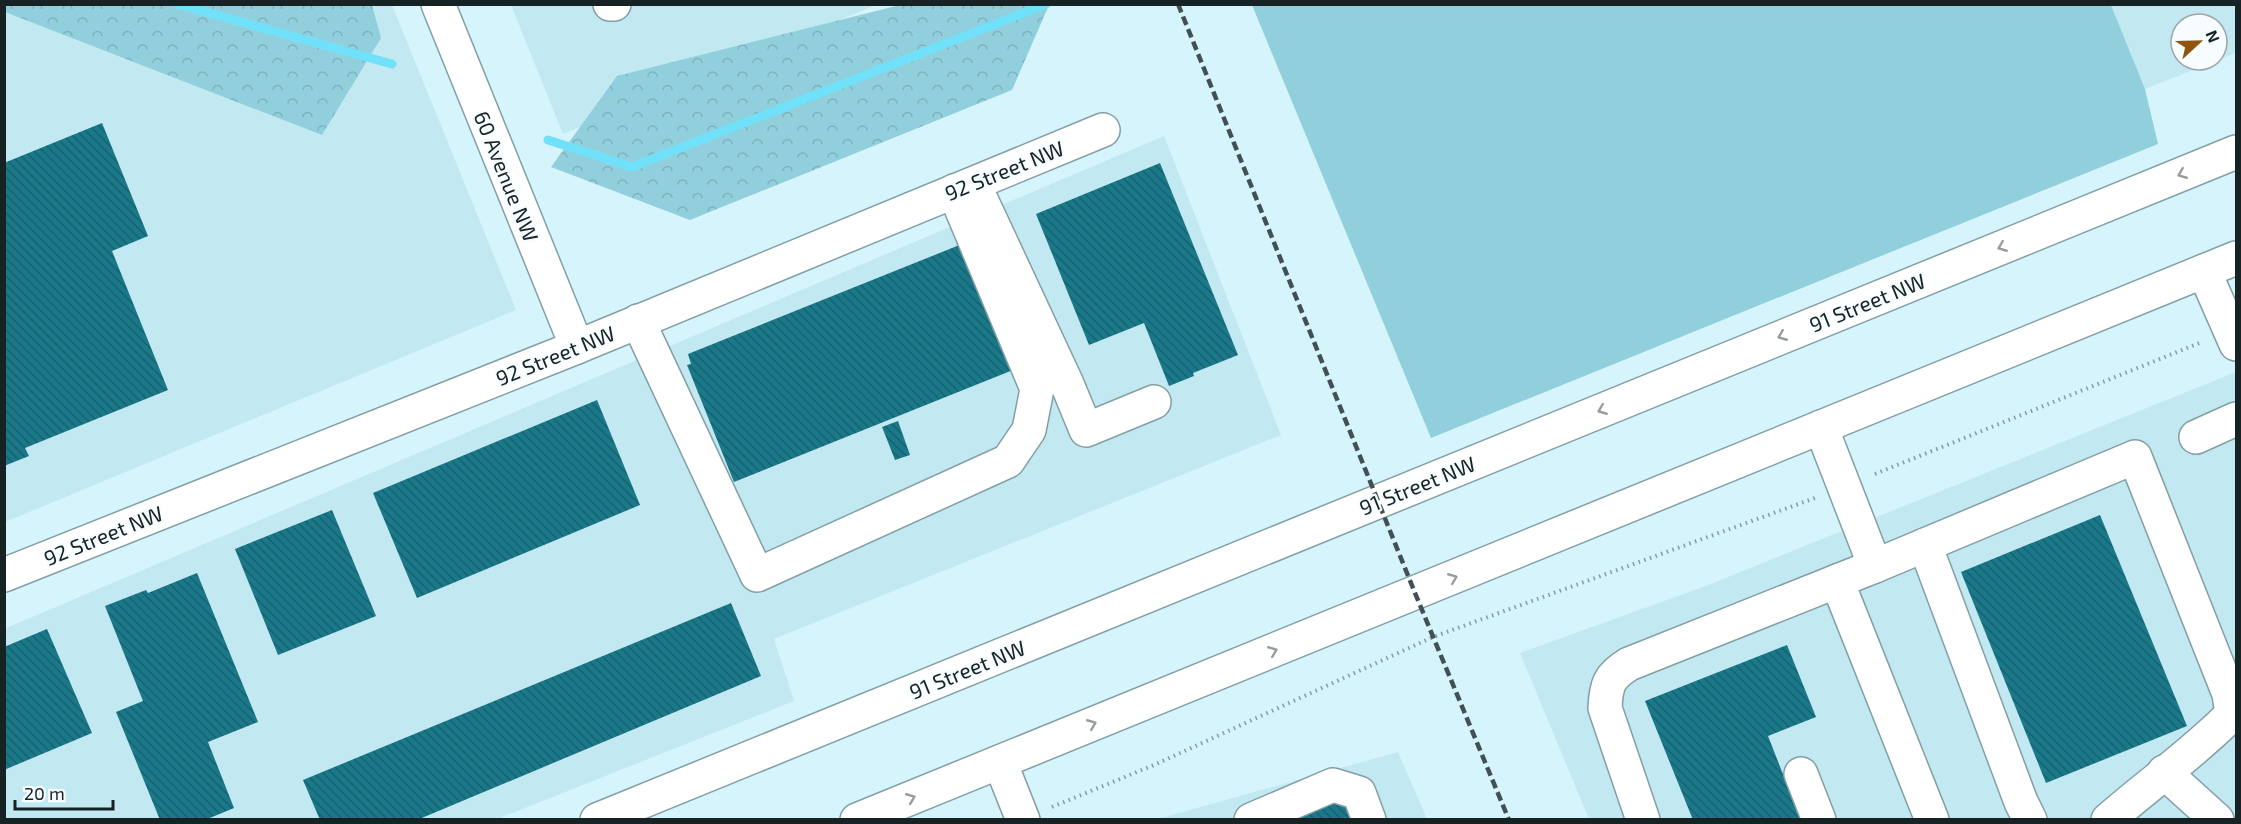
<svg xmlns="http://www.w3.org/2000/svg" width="2241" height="824" viewBox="0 0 2241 824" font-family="'Exo 2',sans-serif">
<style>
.built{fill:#c2e9f2;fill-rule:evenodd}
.green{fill:#92cfdd}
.forest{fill:url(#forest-crowns)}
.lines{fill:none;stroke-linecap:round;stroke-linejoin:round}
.stream{stroke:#71e1f9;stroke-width:9}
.building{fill:url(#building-back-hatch)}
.minor-casing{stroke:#839fa6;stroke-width:36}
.major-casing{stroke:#839fa6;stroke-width:36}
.path{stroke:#859ba0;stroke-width:4;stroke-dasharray:1.5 4.5;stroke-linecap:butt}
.minor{stroke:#fff;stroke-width:33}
.major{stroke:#fff;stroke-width:33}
.rail{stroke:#415054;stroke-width:4.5;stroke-dasharray:9 4.5;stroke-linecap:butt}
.oneway{stroke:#979c9c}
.labels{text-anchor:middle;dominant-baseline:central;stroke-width:4.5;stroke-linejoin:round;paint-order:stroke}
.street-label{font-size:21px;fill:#172224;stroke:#f7fdfe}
</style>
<defs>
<pattern id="forest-crowns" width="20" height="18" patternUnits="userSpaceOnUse" patternTransform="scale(1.5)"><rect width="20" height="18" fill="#92cfdd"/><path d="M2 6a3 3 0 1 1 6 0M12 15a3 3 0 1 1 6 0" fill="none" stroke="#7db1be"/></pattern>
<pattern id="building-back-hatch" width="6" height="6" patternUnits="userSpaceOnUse" patternTransform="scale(1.5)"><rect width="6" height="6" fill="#1a7889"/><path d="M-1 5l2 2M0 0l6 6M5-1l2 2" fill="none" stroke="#166270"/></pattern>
</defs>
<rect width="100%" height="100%" fill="#d6f4fb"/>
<g class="built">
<polygon points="5,5 392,5 516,310 5,522"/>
<polygon points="511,5 876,5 563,134"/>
<path d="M2111,5h125v48l-91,36zM2181,24h36v36h-36z"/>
<polygon points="1164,136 1281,435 774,639 794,701 497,819 5,819 4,629"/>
<polygon points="2236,372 2236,819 1589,819 1520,653 1703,587"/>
<polygon points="1398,752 1427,819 1154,820"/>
</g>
<polygon class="green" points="1252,5 2111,5 2145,89 2158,144 1431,438"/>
<g class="forest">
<polygon points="4,5 372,5 381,38 322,135 5,12"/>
<polygon points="900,5 1049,5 1012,90 690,220 551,167 617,76"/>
</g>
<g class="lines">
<g class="stream">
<polyline points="177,4 392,64"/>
<polyline points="548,140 632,167 1046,4"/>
</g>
</g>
<g class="building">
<polygon points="102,123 148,236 112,251 168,390 25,448 29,456 4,466 4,163"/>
<polygon points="1160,163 1238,355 1193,373 1194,376 1169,386 1144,323 1089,345 1036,214"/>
<polygon points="962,244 1013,370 734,482 687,365 691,364 688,354"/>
<polygon points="597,400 640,505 417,598 373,493"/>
<polygon points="898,421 910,455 895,460 882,427"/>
<polygon points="332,510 376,616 278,655 235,549"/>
<polygon points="2100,515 2187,726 2046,783 1961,572"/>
<polygon points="197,573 258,722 208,742 234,808 205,820 160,820 116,712 143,701 105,606 146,590 148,593"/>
<polygon points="731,603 761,676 417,820 320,820 303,780"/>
<polygon points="47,629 92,733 4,770 4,647"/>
<polygon points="1787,645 1816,717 1768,736 1801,820 1693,820 1645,701"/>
<polygon points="1338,788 1351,820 1260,820"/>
</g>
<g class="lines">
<defs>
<g id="minor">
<polyline points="438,4 577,347"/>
<polyline points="610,4 614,4"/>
<polyline points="978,193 1067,384 1086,430 1154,402"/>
<polyline points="2204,271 2236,344"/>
<polyline points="638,321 757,575 1008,461 1029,430 1037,389 954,191"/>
<polyline points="2196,437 2236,419"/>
<polyline points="1925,545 2021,802 2030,820"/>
<path d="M1875,566l260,-109 94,237 3,20c-37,38 -83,70 -124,106"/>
<polyline points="4,575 577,347 1103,130"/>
<polyline points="1837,581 1932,820"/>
<polyline points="1000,762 1023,820"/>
<polyline points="2164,772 2217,820"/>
<polyline points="1801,774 1819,820"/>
<polyline points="1251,820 1333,785 1359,793 1369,820"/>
<path d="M1643,820l-38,-112c1,-23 4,-32 24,-44l246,-98 -54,-139"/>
</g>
<g id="major">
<polyline points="597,820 2236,152"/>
<polyline points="857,820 2236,258"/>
</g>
</defs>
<use href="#minor" class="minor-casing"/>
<use href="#major" class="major-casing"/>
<g class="path">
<polyline points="1875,474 2202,342"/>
<polyline points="1052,807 1154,765 1433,637 1815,498"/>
</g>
<use href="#minor" class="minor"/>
<use href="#major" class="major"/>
<polyline class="rail" points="1178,4 1415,593 1509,820"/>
</g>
<defs><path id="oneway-chevron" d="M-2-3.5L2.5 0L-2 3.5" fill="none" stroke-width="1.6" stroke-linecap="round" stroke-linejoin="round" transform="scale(1.5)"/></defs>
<g class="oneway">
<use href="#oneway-chevron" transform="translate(2182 174) rotate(158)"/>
<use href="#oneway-chevron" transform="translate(2002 247) rotate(158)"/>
<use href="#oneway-chevron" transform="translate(1782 336) rotate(158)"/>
<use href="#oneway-chevron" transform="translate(1602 410) rotate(158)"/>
<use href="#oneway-chevron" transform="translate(1453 578) rotate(-22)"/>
<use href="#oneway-chevron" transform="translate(1273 651) rotate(-22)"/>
<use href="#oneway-chevron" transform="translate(1092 724) rotate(-22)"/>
<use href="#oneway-chevron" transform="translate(911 798) rotate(-22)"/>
</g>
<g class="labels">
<g class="street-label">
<text transform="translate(1004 170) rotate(-22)">92 Street NW</text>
<text transform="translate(507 176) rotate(68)">60 Avenue NW</text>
<text transform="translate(1867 302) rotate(-22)">91 Street NW</text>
<text transform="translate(555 355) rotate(-22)">92 Street NW</text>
<text transform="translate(1417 485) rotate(-22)">91 Street NW</text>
<text transform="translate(103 535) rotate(-22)">92 Street NW</text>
<text transform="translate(967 669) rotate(-22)">91 Street NW</text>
</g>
</g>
<rect width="2241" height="824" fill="none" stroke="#172224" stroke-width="12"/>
<g transform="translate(2199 42) rotate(68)"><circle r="28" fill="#f7fdfe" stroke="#9da5a7" stroke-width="1.5"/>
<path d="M0-4.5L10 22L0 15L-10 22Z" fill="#8e5410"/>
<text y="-9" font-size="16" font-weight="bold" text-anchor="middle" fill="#172224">N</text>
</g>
<path d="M15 800v9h98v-9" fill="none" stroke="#172224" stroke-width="3"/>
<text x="24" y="800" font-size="18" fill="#172224" stroke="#f7fdfe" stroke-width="4.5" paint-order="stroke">20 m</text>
</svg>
